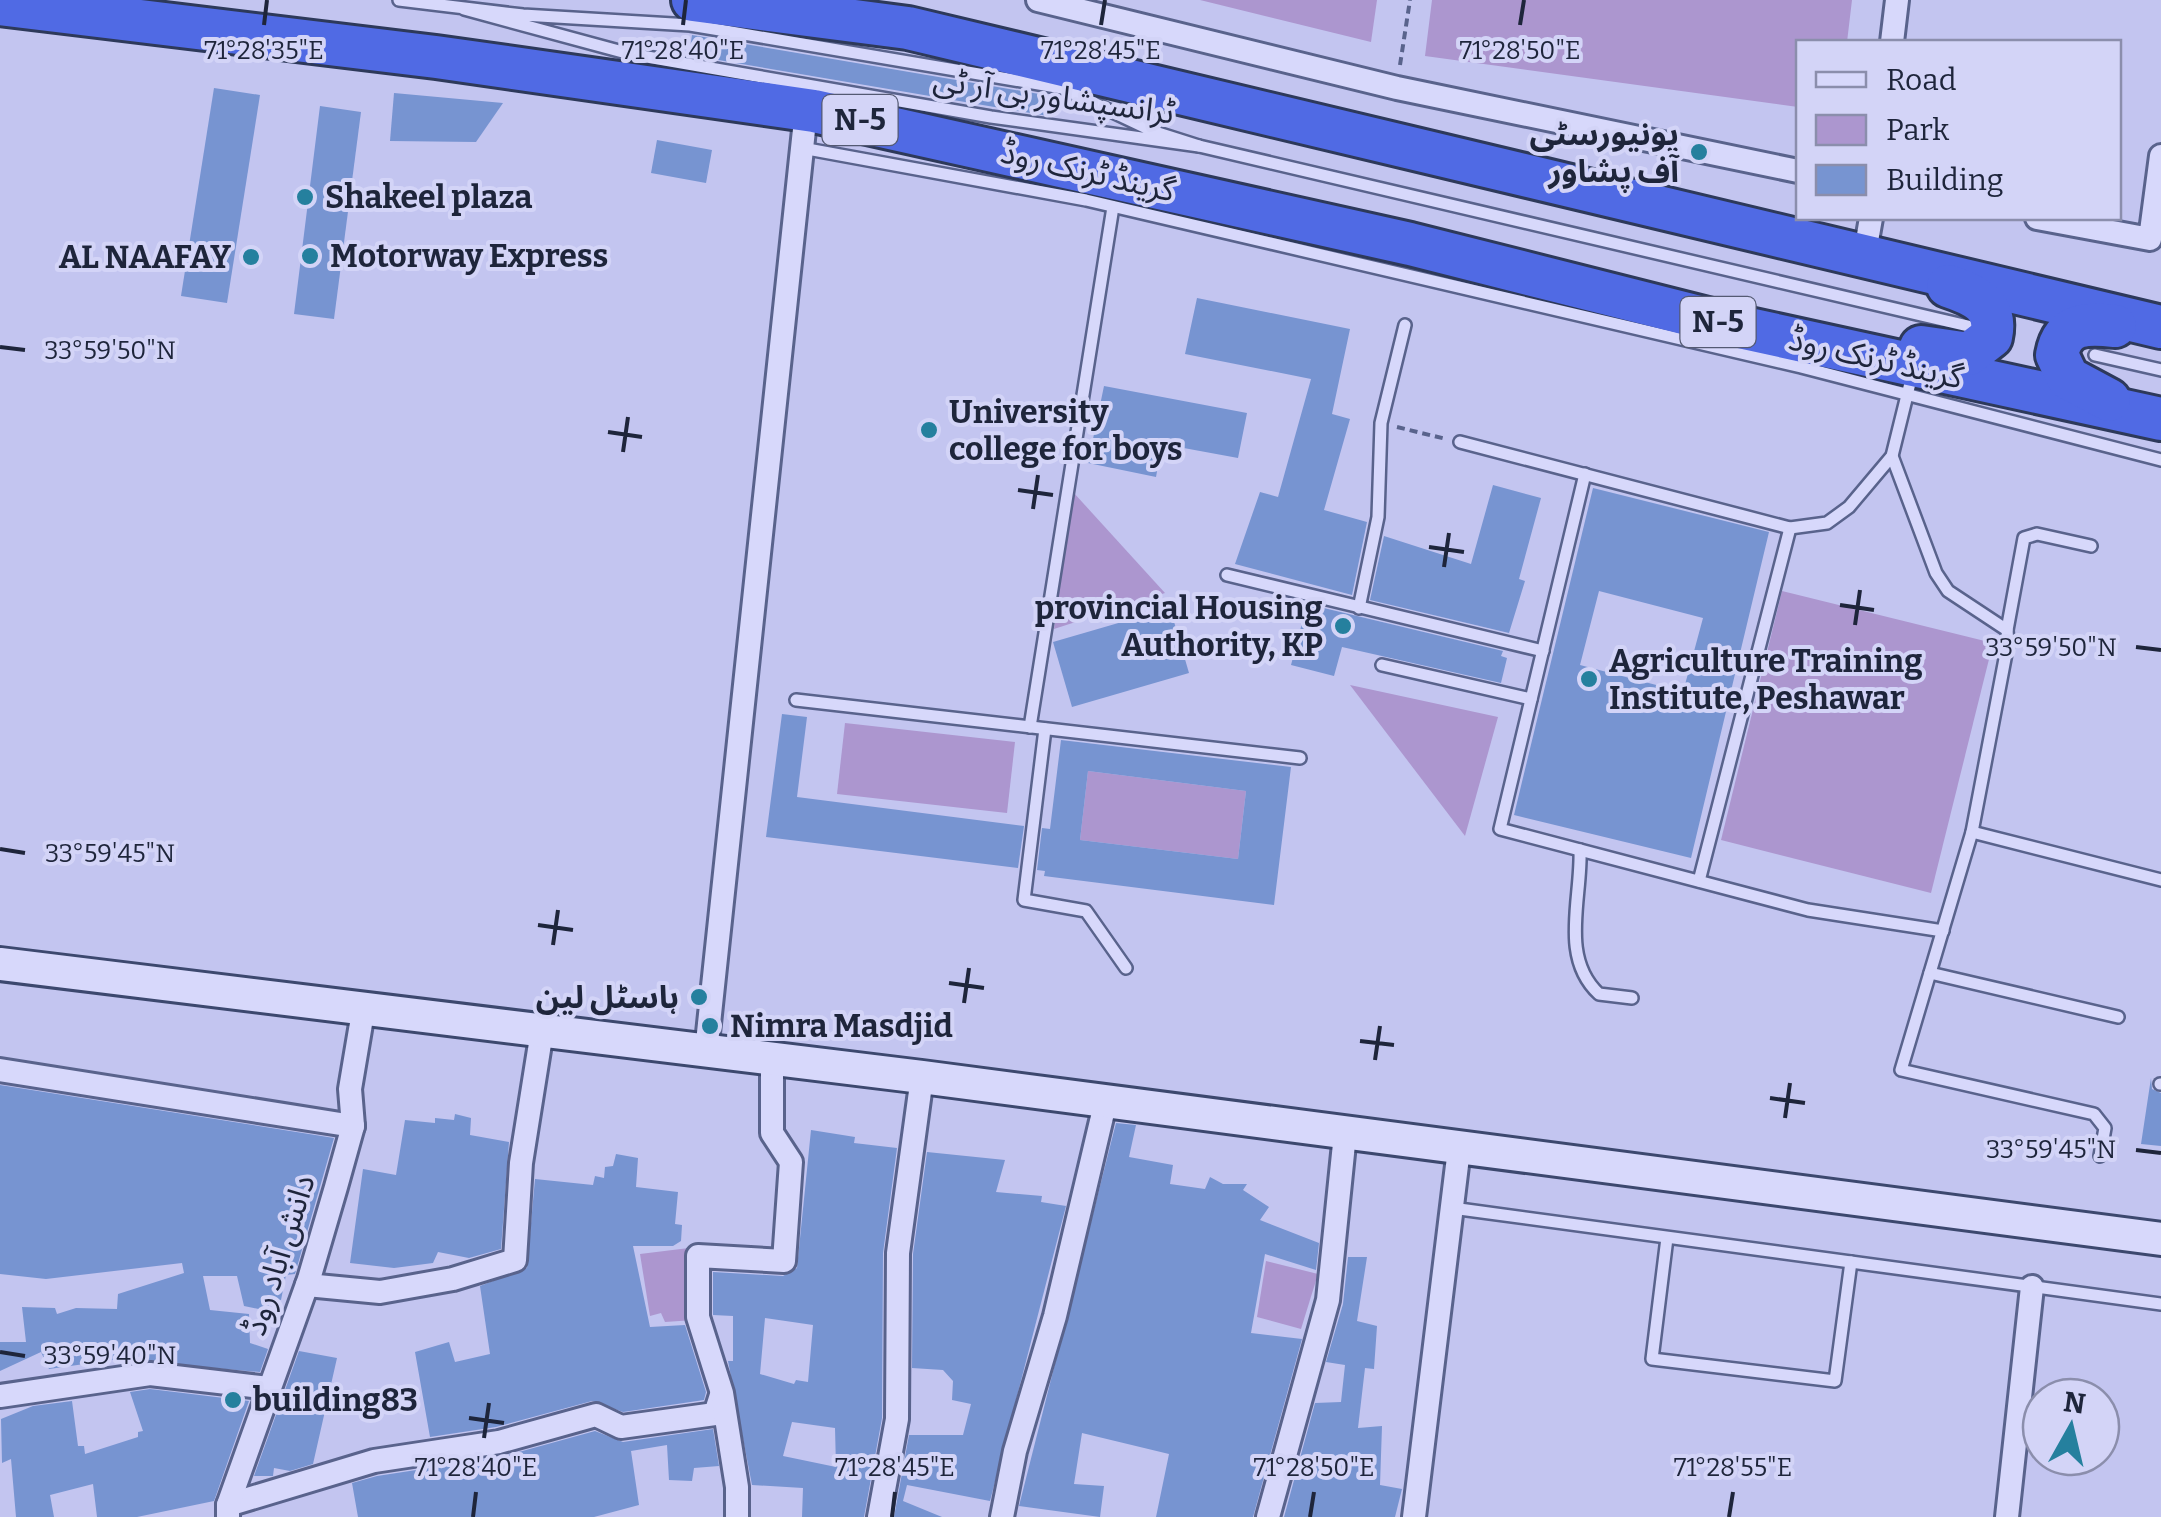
<svg xmlns="http://www.w3.org/2000/svg" width="2161" height="1517" viewBox="0 0 2161 1517" font-family="Bitter,'Noto Sans Arabic',serif">
<style>
.green{fill:#ac96cf}
.building{fill:#7794d1;fill-rule:evenodd}
.lines{fill:none;stroke-linecap:round;stroke-linejoin:round}
.lane-casing{stroke:#59638c;stroke-width:16}
.street-casing{stroke:#59638c;stroke-width:28}
.secondary-casing{stroke:#3c486e;stroke-width:38}
.highway-casing{stroke:#2d395a;stroke-width:48}
.path{stroke:#59638c;stroke-width:4;stroke-dasharray:8 5;stroke-linecap:butt}
.lane{stroke:#d7d8fb;stroke-width:11}
.street{stroke:#d7d8fb;stroke-width:22}
.secondary{stroke:#d7d8fb;stroke-width:32}
.highway{stroke:#506ae4;stroke-width:42}
.ticks{fill:none;stroke:#1e253b;stroke-width:4}
.poi-dot{fill:#25809e;stroke:#d3d4f7;stroke-width:4}
.labels{text-anchor:middle;dominant-baseline:central;stroke-width:8;stroke-linejoin:round;paint-order:stroke}
.shield{fill:#d3d4f7;stroke:#545a73;stroke-width:2.5}
.shield-label{font-size:30px;font-weight:bold;fill:#1e253b}
.street-label{font-size:32px;fill:#1e253b;stroke:#d3d4f7}
.poi-label{font-size:32px;font-weight:bold;fill:#1e253b;stroke:#d3d4f7;text-anchor:start}
.ticks-label{font-size:25px;text-anchor:middle;fill:#1e253b;stroke:#d3d4f7;stroke-width:8;stroke-linejoin:round;paint-order:stroke}
</style>
<rect width="100%" height="100%" fill="#c3c5f0"/>
<g class="green">
<polygon points="1200,0 1377,0 1371,42"/>
<polygon points="1432,0 1852,0 1847,42 1798,42 1798,107 1425,56"/>
<polygon points="1073,492 1165,593 1054,629"/>
<polygon points="1782,591 1993,643 1931,893 1721,840"/>
<polygon points="1350,685 1498,717 1465,836"/>
<polygon points="845,723 1015,742 1007,813 837,794"/>
<polygon points="1088,771 1246,791 1238,859 1080,840"/>
<polygon points="689,1248 694,1320 665,1322 661,1313 650,1316 640,1254"/>
<polygon points="1266,1261 1318,1274 1301,1329 1257,1317"/>
</g>
<g class="building">
<polygon points="692,35 1051,96 1048,116 689,55"/>
<polygon points="214,88 260,95 227,303 181,296"/>
<polygon points="394,93 503,103 476,142 390,141"/>
<polygon points="320,106 361,112 334,319 294,314"/>
<polygon points="657,140 712,150 706,183 651,173"/>
<polygon points="1197,298 1350,329 1332,414 1350,419 1324,510 1367,522 1352,595 1235,564 1260,492 1278,497 1311,379 1185,354"/>
<polygon points="1104,386 1247,413 1238,458 1162,444 1156,477 1088,463"/>
<polygon points="1493,485 1541,498 1519,579 1525,581 1509,633 1370,600 1384,536 1471,564"/>
<path d="M1593,488l176,44 -78,326 -177,-43zM1599,591l104,27 -20,74 -103,-27z"/>
<polygon points="1307,604 1503,651 1501,656 1507,658 1501,683 1342,647 1334,676 1291,665"/>
<polygon points="1170,608 1189,673 1072,707 1053,642"/>
<polygon points="782,714 807,717 797,797 1024,826 1018,868 766,837"/>
<path d="M1061,740l230,27 -17,138 -230,-29 1,-5 -8,-1 5,-42 8,1zM1088,771l158,20 -8,68 -158,-19z"/>
<polygon points="2151,1078 2152,1089 2161,1093 2161,1146 2141,1144"/>
<polygon points="0,1085 334,1138 295,1274 286,1275 281,1300 270,1298 268,1311 244,1306 237,1276 203,1276 210,1310 249,1314 250,1343 268,1349 260,1372 135,1361 134,1357 49,1369 41,1352 0,1371 0,1342 26,1342 22,1307 55,1308 57,1314 76,1308 117,1309 118,1294 184,1273 182,1263 46,1279 0,1274"/>
<polygon points="455,1114 471,1118 470,1135 509,1142 501,1249 469,1258 438,1252 433,1263 394,1268 350,1263 363,1169 396,1175 405,1120 435,1123 435,1118 454,1120"/>
<polygon points="1116,1123 1136,1125 1129,1157 1173,1165 1170,1184 1205,1189 1210,1177 1223,1184 1247,1184 1243,1190 1269,1207 1260,1220 1319,1243 1316,1270 1265,1254 1251,1333 1302,1339 1253,1517 1156,1517 1169,1454 1082,1433 1074,1484 1104,1486 1100,1517 1019,1506"/>
<path d="M811,1130l44,7 -1,6 43,5 -14,105 -1,165 -18,99h-62l1,-29 -51,-3 -24,-124h5v-45l-20,-1v-43l70,4 14,-8zM765,1318l48,7 -5,57 -12,-2 -2,4 -34,-10zM792,1422l43,6 1,39 -53,-11z"/>
<polygon points="927,1152 1005,1160 996,1192 1042,1196 1041,1202 1066,1206 990,1501 907,1485 903,1501 942,1517 894,1517 909,1435 963,1435 971,1404 952,1400 953,1381 943,1370 912,1368 913,1254"/>
<polygon points="616,1154 638,1158 636,1187 678,1192 675,1224 682,1225 681,1241 673,1246 633,1246 650,1327 685,1325 706,1392 704,1400 623,1412 592,1401 496,1427 430,1437 415,1352 449,1342 455,1362 490,1354 480,1286 527,1268 535,1179 593,1185 595,1176 604,1178 605,1167 613,1166"/>
<polygon points="1348,1257 1367,1257 1357,1321 1377,1326 1374,1369 1365,1368 1358,1428 1382,1426 1380,1485 1402,1489 1395,1517 1284,1517 1315,1403 1341,1402 1345,1365 1326,1362 1343,1304"/>
<polygon points="299,1351 337,1358 313,1464 290,1471 274,1468 273,1476 254,1476"/>
<polygon points="150,1389 249,1401 214,1501 137,1517 97,1517 93,1484 50,1495 54,1517 16,1517 11,1459 2,1463 1,1419 33,1406 72,1401 78,1446 84,1446 85,1454 138,1437 138,1432 143,1431 130,1392"/>
<polygon points="713,1429 719,1466 694,1468 692,1481 669,1480 667,1445 631,1451 639,1505 594,1517 358,1517 352,1483 377,1476 501,1457 595,1431 623,1442"/>
</g>
<g class="lines">
<defs>
<g id="lane">
<polyline points="399,0 523,15 690,25 1062,88 1155,132 1199,146 991,117 630,54 464,9"/>
<polyline points="1199,146 1968,326"/>
<polyline points="802,148 1086,200 1801,367 2161,460"/>
<polyline points="2095,355 2161,370"/>
<polyline points="1460,442 1790,528 1827,523 1849,507 1892,456 1913,371"/>
<polyline points="1892,456 1936,573 1948,591 2007,630 2008,643 1972,832 1901,1070 2094,1114 2105,1128 2100,1156"/>
<polyline points="1585,474 1500,829 1808,910 1943,931"/>
<polyline points="1227,575 1543,651"/>
<polyline points="1359,608 1378,517 1381,423 1405,325"/>
<polyline points="2007,630 2024,538 2037,534 2091,546"/>
<polyline points="1382,665 1531,699"/>
<polyline points="796,700 1300,758"/>
<polyline points="1030,727 1113,207"/>
<polyline points="1045,729 1024,900 1086,911 1126,968"/>
<polyline points="1972,832 2161,880"/>
<path d="M1580,850c2,48 -21,107 19,144l33,4"/>
<polyline points="1699,881 1790,528"/>
<polyline points="1930,973 2118,1017"/>
<polyline points="2160,1084 2161,1084"/>
<polyline points="1452,1208 2161,1304"/>
<polyline points="1667,1238 1652,1359 1835,1381 1851,1262"/>
</g>
<g id="street">
<polyline points="1038,0 1397,88 1798,171"/>
<polyline points="1892,42 1897,0"/>
<polyline points="2037,218 2150,239 2161,156"/>
<polyline points="1864,258 1871,218"/>
<polyline points="706,1052 806,111"/>
<polyline points="0,1070 353,1126"/>
<polyline points="307,1285 380,1292 453,1279 515,1260 521,1163 542,1031"/>
<polyline points="0,1396 150,1374 269,1388"/>
<polyline points="228,1505 374,1461 499,1442 596,1415 621,1427 715,1414 721,1395"/>
<polyline points="228,1517 228,1505 309,1279 336,1187 353,1126 350,1089 364,1006"/>
<polyline points="737,1517 737,1487 722,1393 698,1317 698,1256 784,1261 791,1162 772,1133 772,1059"/>
<polyline points="879,1517 897,1419 898,1253 922,1077"/>
<polyline points="1002,1517 1015,1451 1055,1316 1106,1100"/>
<polyline points="1268,1517 1328,1300 1345,1134"/>
<polyline points="1414,1517 1459,1149"/>
<polyline points="2007,1517 2032,1287"/>
</g>
<polyline id="secondary" points="0,964 922,1077 2161,1239"/>
<g id="highway">
<polyline points="693,0 908,28 2161,327"/>
<polyline points="0,4 436,57 814,111 1410,244 1735,326 2161,419"/>
<path d="M1921,347l48,7 22,-17c7,-32 -16,-42 -43,-51"/>
<path d="M2109,400l-41,-22 -11,-23c6,-33 30,-32 58,-29"/>
</g>
</defs>
<use href="#lane" class="lane-casing"/>
<use href="#street" class="street-casing"/>
<use href="#secondary" class="secondary-casing"/>
<use href="#highway" class="highway-casing"/>
<g class="path">
<polyline points="1400,65 1410,0"/>
<polyline points="1397,427 1446,439"/>
</g>
<use href="#lane" class="lane"/>
<use href="#street" class="street"/>
<use href="#secondary" class="secondary"/>
<use href="#highway" class="highway"/>
</g>
<path class="ticks" d="M264,25l3,-25M683,25l3,-25M1101,25l4,-25M1520,25l4,-25M0,347l25,3M608,432l34,5M623,452l5,-35M1018,490l35,5M1033,509l5,-34M1429,547l35,5M1444,567l5,-34M1840,605l34,5M1855,625l5,-35M2136,647l25,3M0,849l25,4M538,925l35,5M553,945l5,-35M949,983l35,5M964,1003l5,-35M1360,1041l34,4M1375,1060l5,-34M1770,1098l35,5M1785,1118l5,-35M2136,1150l25,3M0,1352l25,4M469,1418l35,5M484,1438l5,-35M473,1517l3,-25M892,1517l3,-25M1310,1517l4,-25M1729,1517l4,-25"/>
<g class="poi-dot">
<circle cx="1699" cy="152" r="10"/>
<circle cx="305" cy="197" r="10"/>
<circle cx="310" cy="256" r="10"/>
<circle cx="251" cy="257" r="10"/>
<circle cx="929" cy="430" r="10"/>
<circle cx="1343" cy="626" r="10"/>
<circle cx="1589" cy="679" r="10"/>
<circle cx="699" cy="997" r="10"/>
<circle cx="710" cy="1026" r="10"/>
<circle cx="233" cy="1400" r="10"/>
</g>
<g class="labels">
<g class="shield">
<rect x="822.5" y="95" width="75" height="50" rx="8"/>
<rect x="1680.5" y="297" width="75" height="50" rx="8"/>
</g>
<g class="shield-label">
<text x="860" y="120">N-5</text>
<text x="1718" y="322">N-5</text>
</g>
<g class="street-label">
<text transform="translate(1054 96) rotate(8)">ٹرانسپشاور بی آر ٹی</text>
<text transform="translate(1088 171) rotate(13)">گرینڈ ٹرنک روڈ</text>
<text transform="translate(1876 358) rotate(13)">گرینڈ ٹرنک روڈ</text>
<text transform="translate(279 1255) rotate(-72)">دانش آباد روڈ</text>
</g>
<g class="poi-label">
<text x="1679" y="134" text-anchor="end">یونیورسٹی<tspan x="1679" dy="37">آف پشاور</tspan></text>
<text x="325" y="197">Shakeel plaza</text>
<text x="330" y="256">Motorway Express</text>
<text x="231" y="257" text-anchor="end">AL NAAFAY</text>
<text x="949" y="412">University<tspan x="949" dy="37">college for boys</tspan></text>
<text x="1323" y="608" text-anchor="end">provincial Housing<tspan x="1323" dy="37">Authority, KP</tspan></text>
<text x="1609" y="661">Agriculture Training<tspan x="1609" dy="37">Institute, Peshawar</tspan></text>
<text x="679" y="997" text-anchor="end">ہاسٹل لین</text>
<text x="730" y="1026">Nimra Masdjid</text>
<text x="253" y="1400">building83</text>
</g>
</g>
<g class="ticks-label">
<text x="264" y="59">71°28'35"E</text>
<text x="683" y="59">71°28'40"E</text>
<text x="1101" y="59">71°28'45"E</text>
<text x="1520" y="59">71°28'50"E</text>
<text x="110" y="359">33°59'50"N</text>
<text x="2051" y="656">33°59'50"N</text>
<text x="110" y="862">33°59'45"N</text>
<text x="2051" y="1158">33°59'45"N</text>
<text x="110" y="1364">33°59'40"N</text>
<text x="476" y="1476">71°28'40"E</text>
<text x="895" y="1476">71°28'45"E</text>
<text x="1314" y="1476">71°28'50"E</text>
<text x="1733" y="1476">71°28'55"E</text>
</g>
<rect x="1796" y="40" width="325" height="180" fill="#d3d4f7" stroke="#8b8eac" stroke-width="2.5"/>
<rect x="1816" y="72" width="50" height="15" fill="#d7d8fb" stroke="#8b8eac" stroke-width="2.5"/>
<text x="1886" y="90" font-size="30" fill="#1e253b">Road</text>
<rect x="1816" y="115" width="50" height="30" fill="#ac96cf" stroke="#8b8eac" stroke-width="2.5"/>
<text x="1886" y="140" font-size="30" fill="#1e253b">Park</text>
<rect x="1816" y="165" width="50" height="30" fill="#7794d1" stroke="#8b8eac" stroke-width="2.5"/>
<text x="1886" y="190" font-size="30" fill="#1e253b">Building</text>
<g transform="translate(2071 1427) rotate(8)"><circle r="48" fill="#d3d4f7" stroke="#8b8eac" stroke-width="2.5"/>
<path d="M0-8L18 38L0 25L-18 38Z" fill="#25809e"/>
<text y="-15" font-size="28" font-weight="bold" text-anchor="middle" fill="#1e253b">N</text>
</g>
</svg>
